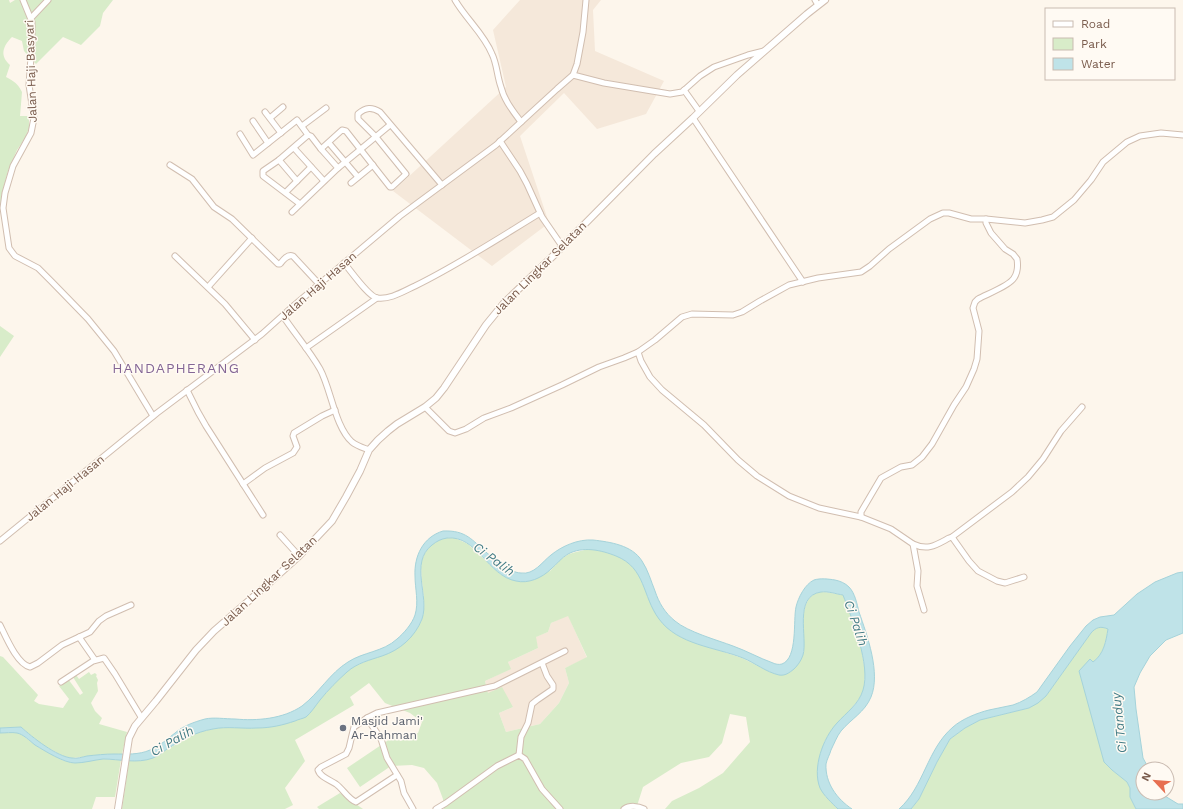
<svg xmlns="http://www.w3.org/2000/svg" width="1183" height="809" viewBox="0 0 1183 809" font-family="'Work Sans',sans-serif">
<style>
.residential{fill:#f5e8da}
.green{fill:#d8ecc9;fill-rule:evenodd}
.water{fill:#bfe3e8;stroke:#a5d3da}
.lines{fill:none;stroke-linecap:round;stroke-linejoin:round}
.minor-casing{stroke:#d1beb0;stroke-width:7}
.tertiary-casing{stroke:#d1beb0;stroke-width:8}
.minor{stroke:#fff;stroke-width:5}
.tertiary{stroke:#fff;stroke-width:6}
.worship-dot{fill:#6b7280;stroke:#fffaf3;stroke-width:1.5}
.labels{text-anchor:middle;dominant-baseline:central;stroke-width:3;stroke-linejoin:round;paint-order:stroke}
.street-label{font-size:12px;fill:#7a5c4d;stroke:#fffaf3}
.worship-label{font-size:12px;fill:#5b616d;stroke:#fffaf3;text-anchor:start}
.water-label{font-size:13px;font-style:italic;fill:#437c86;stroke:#fffaf3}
.quarter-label{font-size:14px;letter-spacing:1px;fill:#846695;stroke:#fffaf3}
</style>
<rect width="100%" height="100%" fill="#fdf6ec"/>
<g class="residential">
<polygon points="520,0 601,0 593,10 595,51 664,81 646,114 597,129 564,93 520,136 549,223 492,266 393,191 506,87 493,30"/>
<polygon points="568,615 587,658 565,668 569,683 559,703 540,724 506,732 499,713 513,707 488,693 485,681 510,669 508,662 538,648 535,637 548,632 551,623"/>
</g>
<g class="green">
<path d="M0,0h9l1,3 5,-3h98l-10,13 -3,13 -19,19 -18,-8 -27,27 -12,-13 -2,-10 -10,-4c-10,10 -12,19 -2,28l-4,12c8,4 12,7 16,15l-2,24h9v12l-4,10 -8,12 -9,21 -7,26 -1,18z"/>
<polygon points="0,326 14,336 0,357"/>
<path d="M444,538h11l13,6 32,30 9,5 41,-8 11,-12 8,-5 7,-2 13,-3 10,1 19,6 12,8 10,12 8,22 22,32 11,7 21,8 40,13 26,13 11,4 25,-23c0,-16 -7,-58 17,-60 8,0 15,2 22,3l10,25 8,27 4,25 -1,17 -5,10 -35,43 1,54 13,13h-173l7,-8 27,-13 24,-15 27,-31 -4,-25 -16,-3 -8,29 -13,14 -28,6 -38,24 -7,22h-192l-1,-10 -6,-16 -13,-15 -12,-3 -21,1 -31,21 -13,-19 49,-33 4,6 18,-8 4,-11 -12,-9 -25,-10 -16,-20 -19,14 4,8 -59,35 10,21 -20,27 8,17 -8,4h-163l7,-48h7l16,-3 46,-26 19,-4h20l70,-12c12,-15 30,-38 46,-49 4,-2 9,-4 14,-6 12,-7 24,-16 36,-24 4,-3 12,-6 15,-10 20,-29 -19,-71 26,-89zM568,616l19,41 -22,11 4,15 -10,20 -19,21 -34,8 -7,-19 14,-6 -11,-20 -14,6 -3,-12 26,-12 -3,-7 30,-14 -2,-11 12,-5 3,-9z"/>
<path d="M1099,627h4l5,2c-2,12 -4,25 -15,33l-3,-3 22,111 15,12 3,6v9l6,12h-225l8,-10 18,-37 13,-23 15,-11 15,-8 49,-12 17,-12 45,-63 4,-4z"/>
<polygon points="0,656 3,657 38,695 34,701 39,704 63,708 69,699 59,686 68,679 80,695 83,693 73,677 76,675 79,679 89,672 91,675 95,673 97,675 96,676 98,680 97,683 98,691 91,703 95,711 102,718 99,724 127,732 122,754 102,755 72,758 63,756 41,744 21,727 0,728"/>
<polygon points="18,732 38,747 62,760 73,763 102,759 121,760 115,797 96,797 92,809 0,809 0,733"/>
<polygon points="340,793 363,809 319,809 317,807"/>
</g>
<g class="water">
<path d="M443,531c23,-1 29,9 44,22 5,4 10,8 15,11 6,4 12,9 19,9 13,2 21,-11 30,-18 11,-9 27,-16 42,-15 17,2 39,5 49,21 6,9 9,20 13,30 4,12 10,22 20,30 13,11 42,19 58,25 14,5 26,12 40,17 2,1 6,2 9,1 16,-6 11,-44 14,-57 2,-9 9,-23 18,-27 6,-2 15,-1 21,0 5,1 10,3 14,7 6,6 8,17 10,25 8,23 22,61 12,85 -6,15 -20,22 -30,34 -4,5 -7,13 -10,19 -1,4 -4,9 -5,14 -1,19 11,35 26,45h-14c-6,-6 -14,-13 -18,-21 -8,-20 3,-50 17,-65 9,-10 22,-19 26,-33 8,-25 -11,-71 -20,-95 -7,-1 -15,-4 -22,-3 -28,4 -13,46 -18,63 -2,6 -5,10 -9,14 -5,4 -9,7 -15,6 -13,-3 -24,-12 -36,-17 -28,-11 -65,-13 -84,-39 -17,-23 -13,-51 -43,-63 -15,-6 -33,-10 -48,-2 -7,4 -11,10 -17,15 -9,9 -23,15 -35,12 -28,-5 -39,-46 -69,-43 -6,1 -10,3 -15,7 -23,18 -2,51 -10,74 -7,18 -22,31 -40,37 -12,4 -25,7 -35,16 -9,8 -19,18 -27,28 -4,5 -9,13 -14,17 -4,2 -7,2 -11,4 -12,4 -24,7 -38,7 -15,1 -30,-2 -44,1 -18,3 -31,11 -46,20 -4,3 -9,7 -14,9 -16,6 -34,1 -50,1 -9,1 -19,4 -28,4 -11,0 -30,-12 -40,-18 -5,-4 -12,-11 -18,-12 -5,-1 -12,0 -17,0v-5l21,-1c11,10 36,30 51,31 5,1 10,-1 15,-2 9,-1 18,-2 27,-2 12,0 25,1 36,-4 10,-4 17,-11 25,-17 8,-7 19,-11 30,-14 9,-2 20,0 30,0 22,2 48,0 67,-13 17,-13 28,-33 46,-44 15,-10 35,-10 49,-23 7,-6 15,-15 18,-24 4,-13 0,-26 0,-39 -1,-20 8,-39 28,-45z"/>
<path d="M1183,572v61l-17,7 -16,16 -10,17 -6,14 2,22 7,49 6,11h-6v24h17l18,11h5v5h-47l-6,-12v-9l-3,-6 -15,-12 -8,-8 -25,-91 11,-12 3,3c11,-8 13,-21 15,-33 -7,-3 -12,-2 -17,4l-45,63 -8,7 -9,5 -49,12 -15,8 -15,11 -13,23 -18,37 -8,10h-12c25,-22 28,-60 54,-82 9,-8 24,-14 36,-17 8,-2 16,-3 24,-5 9,-3 17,-8 24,-13l33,-46 16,-20 7,-6 7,-3 14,-2 23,-21 18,-12 22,-9z"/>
</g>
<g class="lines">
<defs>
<g id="minor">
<polyline points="23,0 32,22 32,43 29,85 34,118 31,133 13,166 5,193 3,208 9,248 15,256 38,268 52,282 88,319 114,351 153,416"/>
<path d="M455,0c11,19 29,34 37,54 5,10 5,22 9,33 3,13 12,24 20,35"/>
<polyline points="815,0 818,5"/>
<polyline points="31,18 48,0"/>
<polyline points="573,75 604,83 670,94 682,92 700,76 714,67 748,55 764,51"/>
<polyline points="684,90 699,111"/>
<polyline points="265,112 281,133"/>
<polyline points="270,118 283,107"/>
<polyline points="693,118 803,282"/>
<polyline points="253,121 268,143"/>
<polyline points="302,126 326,108"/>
<polyline points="240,134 253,155 297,120 308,135"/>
<polyline points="500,141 520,171 527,184 542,217 562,246"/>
<polyline points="329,143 358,177"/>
<polyline points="294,148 324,181"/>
<path d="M321,149l21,-19 4,1 44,56h2l14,-13 -30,-37 -18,-18v-5c8,-7 14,-7 22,-2l62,73"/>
<polyline points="279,160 297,181"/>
<path d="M170,165l22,14 22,28 18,12 46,45h2c3,-4 7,-10 13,-8l26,28"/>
<polyline points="338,168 390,125"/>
<polyline points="351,183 373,165"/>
<polyline points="286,192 311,167"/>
<polyline points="292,212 338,168 321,149 311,136 308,135 279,160 263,171 263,176 300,204"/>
<polyline points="175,256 225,304 255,340"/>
<path d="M344,263c7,8 24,33 33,35 13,2 27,-7 38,-12 43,-21 84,-48 125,-73"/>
<polyline points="208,287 252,238"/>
<path d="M283,316c12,18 26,34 37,53 11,20 15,58 32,73 5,4 12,6 17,8"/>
<polyline points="306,348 377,298"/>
<polyline points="638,352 655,340 682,317 692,314 733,315 742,312 760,301 789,285 818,278 861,272 870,266 889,249 930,219 943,213 949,213 971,219 986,219 1025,223 1042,220 1053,217 1074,200 1091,180 1103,162 1127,142 1140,136 1161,133 1183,135"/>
<polyline points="187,390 198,412 206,426 263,515"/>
<polyline points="425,407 449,431 455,433 466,429 484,418 511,408 562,385 599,367 624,358 638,352 641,361 650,377 662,390 704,425 738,460 757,476 789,496 819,508 861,517 891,529 913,544 918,571 917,586 924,610"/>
<polyline points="243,484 265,468 293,453 297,447 293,436 294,433 322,416 335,410"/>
<path d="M861,517v-5l20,-34 20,-11 11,-2 10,-8 10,-13 22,-39 12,-18 8,-18 3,-10 2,-28 -6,-23 2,-6 3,-3c9,-5 31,-13 36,-21 4,-6 4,-13 3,-19l-4,-5 -8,-5 -14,-16 -5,-10v-4"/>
<polyline points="280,535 299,556"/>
<polyline points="952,537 1012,492 1028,477 1043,459 1061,431 1082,407"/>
<polyline points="0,541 157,413 262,334 291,308 400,216 496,145 557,89 573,75 577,64 583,32 586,0"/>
<path d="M913,544c15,7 23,1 36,-6l3,-1 17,24 9,10 19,10 8,2 19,-6"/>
<path d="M0,625c6,12 17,39 30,42l8,-4 24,-18 28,-13 9,-11 7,-5 25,-11"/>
<polyline points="79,637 95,660"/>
<polyline points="61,682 93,661 104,658 115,674 141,717"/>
<polyline points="367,718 381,739 387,758 401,781 404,793 413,809"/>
<polyline points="519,755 521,737 528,723 532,704 537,700 553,689 553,685 547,676 542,663"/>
<path d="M397,775l-41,27c-8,-3 -13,-13 -20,-18 -6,-4 -16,-7 -18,-14l3,-3 25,-13 3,-6 3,-13 2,-8 13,-9 10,-5 118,-27 70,-35"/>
<polyline points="436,809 446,803 497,766 519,755 525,759 542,789 560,809"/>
<path d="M624,809c6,-4 14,-3 20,0"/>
</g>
<polyline id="tertiary" points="118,809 129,738 135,726 156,701 196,650 214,631 268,584 299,556 332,521 346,497 360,471 369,450 378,440 388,431 397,424 425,407 436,398 444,388 486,325 504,303 554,255 654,154 693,118 737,75 807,14 825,0"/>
</defs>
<use href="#minor" class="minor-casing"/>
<use href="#tertiary" class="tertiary-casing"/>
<use href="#minor" class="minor"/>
<use href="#tertiary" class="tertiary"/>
</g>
<circle class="worship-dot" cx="343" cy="728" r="4"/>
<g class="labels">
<g class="street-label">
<text transform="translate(31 71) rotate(-92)">Jalan Haji Basyari</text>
<text transform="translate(540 268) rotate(-45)">Jalan Lingkar Selatan</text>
<text transform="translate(318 286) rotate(-41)">Jalan Haji Hasan</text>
<text transform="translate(65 488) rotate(-39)">Jalan Haji Hasan</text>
<text transform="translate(269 581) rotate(-43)">Jalan Lingkar Selatan</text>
</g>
<g class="worship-label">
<text x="351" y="721">Masjid Jami'<tspan x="351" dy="14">Ar-Rahman</tspan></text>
</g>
<g class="water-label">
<text transform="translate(494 559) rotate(36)">Ci Palih</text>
<text transform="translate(856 623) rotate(71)">Ci Palih</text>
<text transform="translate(1119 723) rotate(-96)">Ci Tanduy</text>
<text transform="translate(172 741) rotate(-30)">Ci Palih</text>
</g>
<g class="quarter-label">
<text x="176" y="368">HANDAPHERANG</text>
</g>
</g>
<rect x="1045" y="8" width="130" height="72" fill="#fffaf3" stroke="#cabbb1"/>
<rect x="1053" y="21" width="20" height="6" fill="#ffffff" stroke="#cabbb1"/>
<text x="1081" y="28" font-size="12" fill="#7a5c4d">Road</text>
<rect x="1053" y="38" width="20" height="12" fill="#d8ecc9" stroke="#cabbb1"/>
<text x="1081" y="48" font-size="12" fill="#7a5c4d">Park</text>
<rect x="1053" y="58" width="20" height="12" fill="#bfe3e8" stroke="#cabbb1"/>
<text x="1081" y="68" font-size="12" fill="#7a5c4d">Water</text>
<g transform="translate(1155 781) rotate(296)"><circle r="19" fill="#fffaf3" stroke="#cabbb1"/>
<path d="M0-3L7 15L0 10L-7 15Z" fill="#e76f51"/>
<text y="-6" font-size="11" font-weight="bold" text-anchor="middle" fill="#7a5c4d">N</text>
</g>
</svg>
